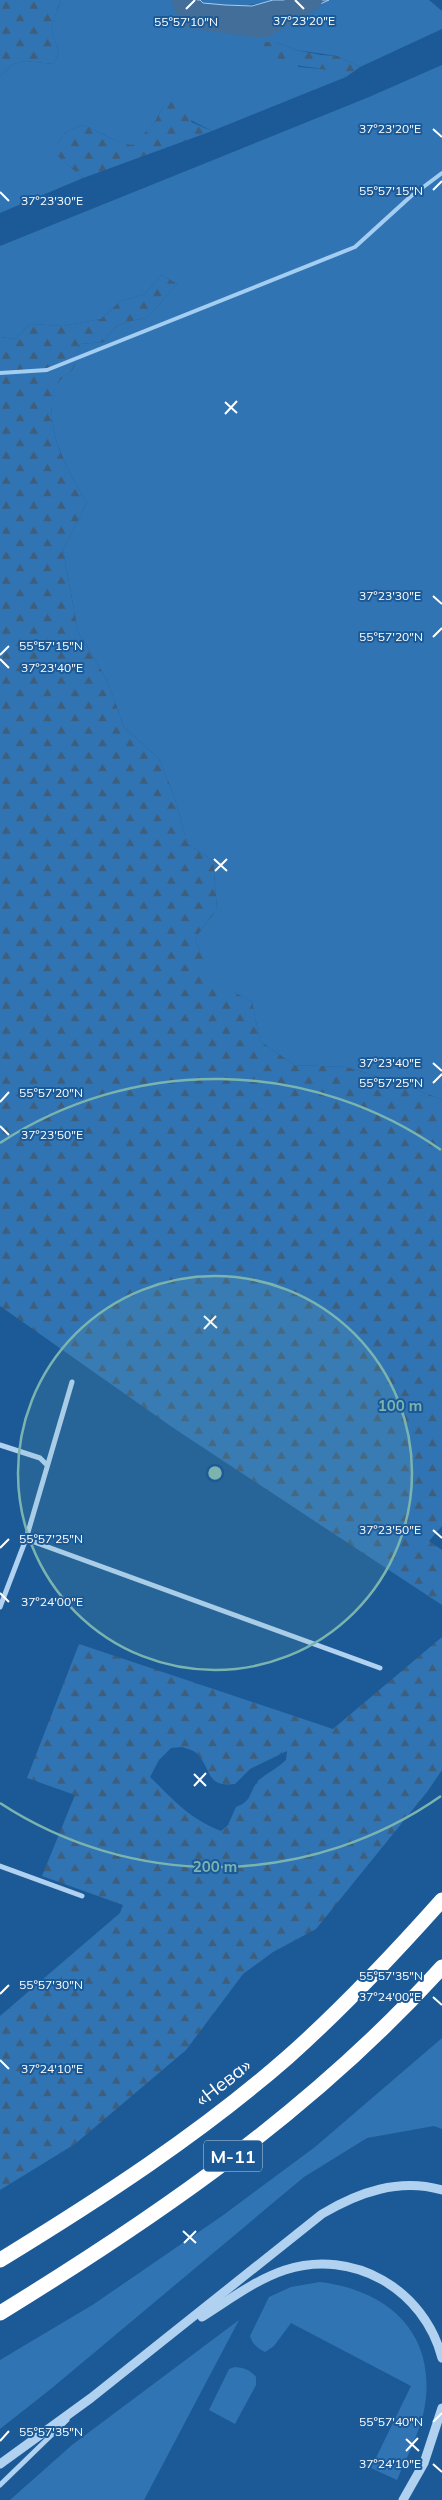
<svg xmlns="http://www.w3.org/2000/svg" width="442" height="2500" viewBox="0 0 442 2500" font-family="Mulish,sans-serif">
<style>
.green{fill:#3074b4}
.forest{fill:url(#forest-firs);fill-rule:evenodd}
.water{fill:#426e99;stroke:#a3cdf1}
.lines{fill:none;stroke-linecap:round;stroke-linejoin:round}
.stream{stroke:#a3cdf1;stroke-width:4}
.river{stroke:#426e99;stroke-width:24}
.minor{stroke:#b0d1f0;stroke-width:5}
.tertiary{stroke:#b0d1f0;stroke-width:9}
.motorway{stroke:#fff;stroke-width:15}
.ticks{fill:none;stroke:#fff;stroke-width:2}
.ring{fill:none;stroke:#7bb4af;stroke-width:2.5}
.labels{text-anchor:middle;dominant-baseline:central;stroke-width:4;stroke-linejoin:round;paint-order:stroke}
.shield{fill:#1c5a97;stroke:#bbcee0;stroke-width:1}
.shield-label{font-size:18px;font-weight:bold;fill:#fff}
.street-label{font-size:19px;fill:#fff;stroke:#1c5a97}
.ticks-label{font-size:12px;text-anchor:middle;fill:#fff;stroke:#1c5a97;stroke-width:4;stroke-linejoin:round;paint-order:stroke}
.centre{fill:#7bb4af;stroke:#1c5a97;stroke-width:2.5}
.ring-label{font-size:15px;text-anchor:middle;font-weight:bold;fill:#7bb4af;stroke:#1c5a97;stroke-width:4;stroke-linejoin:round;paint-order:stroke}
</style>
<defs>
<pattern id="forest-firs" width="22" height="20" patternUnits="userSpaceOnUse" patternTransform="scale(1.25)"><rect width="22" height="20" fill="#3074b4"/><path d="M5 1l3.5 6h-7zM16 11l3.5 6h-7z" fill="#3f5e7b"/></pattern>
</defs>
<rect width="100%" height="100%" fill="#1c5a97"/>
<g class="green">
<path d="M61,0h113l4,9 27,18 28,3 52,-10 44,-20h100l13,11v18l-82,38 -23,-11 -41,-6 -21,-8 24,25 34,3 13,7 -134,54 -49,-25 -9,18 -22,22c-16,-3 -33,-15 -49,-21l-17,7 -9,13v10l26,23 -83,35v-137l13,-12 13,-3 27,3 6,-11 -8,-25z"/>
<path d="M200,0h73c-16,5 -59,12 -73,0z"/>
<path d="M442,65v1035l-42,-17 -54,-16 -52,-2 -34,-24 -8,-39 -41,-22 -16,-42 22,-29 -4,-48 -25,-17 -14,-48 -15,-37 -35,-32 -17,-47 -29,-48 -15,-82 24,-47c-20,-33 -48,-82 -29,-121 3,-5 10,-7 14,-12 5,-6 6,-19 8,-26l24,-2c9,-19 24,-21 43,-24l30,-34 -15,-9 -17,19 -24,7 -20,18 -38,7 -33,-2 -15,15 -15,-2v-91l369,-149z"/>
<polygon points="442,2038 442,2129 434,2126 367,2138 304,2177 52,2388 0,2429 0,2360 94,2304 222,2216 315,2147"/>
<path d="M320,2282c67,8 116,50 105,123 -4,26 -18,51 -28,75l-26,-12 40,-82 -120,-63 -17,23 -9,6c-8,-4 -12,-7 -15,-16l19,-39 22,-10z"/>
<polygon points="239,2320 144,2500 10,2500 72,2445"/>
<path d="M235,2367c9,1 14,2 21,10v8l-21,39 -26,-14 20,-41z"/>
</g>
<g class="forest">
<polygon points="0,0 61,0 51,28 59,53 53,64 26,61 13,64 0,76"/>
<path d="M261,42h14l21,8 25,5 16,1 23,11 -14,10c-30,-17 -62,-1 -85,-35z"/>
<path d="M180,97l13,11 -2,14 21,9 -129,47 -26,-23v-10l9,-13 17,-7c16,6 34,19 49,20l22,-21 9,-18z"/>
<path d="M162,275l15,9 -30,34c-19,3 -34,5 -43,24l-24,2c-2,7 -3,21 -8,26 -4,5 -11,7 -14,13 -19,38 9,87 29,120l-24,47 15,82 29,48 17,47 35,32 15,37 14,48 25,17 4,48 -22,29 16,41 41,23 8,39 34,24 52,2 54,16 42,17v426l-13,15 13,9v55l-270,-178 -172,-121v-969l15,2 15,-15 33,2 38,-7 20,-18 24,-7z"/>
<path d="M442,1637v133l-15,22 -111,137 -43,23 -30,22 -57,76 -111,94 -75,46v-174l120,-103 3,-8 -81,-29 33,-81 -48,-17 52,-134 254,85zM182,1747c6,2 13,3 17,9 13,16 8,31 36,28l15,-15 37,-18 -1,9c-8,8 -19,13 -27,20 -11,12 -5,20 -23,27l-8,18 -7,6c-33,-13 -46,-30 -71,-54l9,-17 12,-12z"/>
</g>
<path class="water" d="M174,0h26l3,3 22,2 27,1 21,-6h56c-14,6 -28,14 -43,20 -31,12 -97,19 -112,-20z"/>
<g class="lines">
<polyline class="stream" points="0,373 47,370 355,247 410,197 442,173"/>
<polyline class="river" points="184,0 190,16 263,26 310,0"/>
<g class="minor">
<polyline points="0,1445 40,1458 47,1465"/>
<polyline points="26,1539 380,1668"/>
<polyline points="0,1607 26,1539 72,1382"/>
<polyline points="0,1866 82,1896"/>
<polyline points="0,2485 67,2420"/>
</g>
<g class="tertiary">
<path d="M202,2317c27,-17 53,-37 83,-47 68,-22 139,19 157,88"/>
<path d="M0,2464l91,-66 231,-184c37,-22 77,-36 120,-24"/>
<polyline points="403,2500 424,2463 442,2408"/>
</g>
<g class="motorway">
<path d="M0,2260c100,-61 200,-126 288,-203 55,-49 105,-102 154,-157"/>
<path d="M0,2313c160,-98 316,-206 442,-346"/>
</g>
</g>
<path class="ticks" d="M295,0l9,9M186,9l9,-9M433,129l9,8M433,190l9,-9M0,192l9,9M225,402l12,11M225,414l12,-13M433,596l9,8M433,637l9,-9M0,655l9,-9M0,659l9,9M214,859l13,12M215,871l12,-12M433,1063l9,8M433,1083l9,-9M0,1102l9,-10M0,1126l9,9M204,1316l13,12M204,1329l12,-13M433,1530l9,8M0,1548l9,-9M0,1593l9,9M194,1774l12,12M194,1786l12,-13M433,1976l9,-9M0,1994l9,-9M433,1997l9,8M0,2060l9,9M183,2231l13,12M184,2243l12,-12M433,2422l9,-9M406,2439l13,12M0,2441l9,-10M406,2451l12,-13M433,2464l9,8"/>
<circle cx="215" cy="1473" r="197" fill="#7bb4af" fill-opacity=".12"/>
<g class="ring">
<circle cx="215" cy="1473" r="197"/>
<path d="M441 1796A394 394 0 0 1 0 1803M0 1143A394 394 0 0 1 441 1150"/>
</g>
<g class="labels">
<rect class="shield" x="204" y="2140.5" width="58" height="31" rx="4"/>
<g class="shield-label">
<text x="233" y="2156">М-11</text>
</g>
<g class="street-label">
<text transform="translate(223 2082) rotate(-38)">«Нева»</text>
</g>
</g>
<g class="ticks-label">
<text x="304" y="25">37°23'20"E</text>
<text x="186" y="26">55°57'10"N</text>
<text x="390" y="133">37°23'20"E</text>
<text x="391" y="195">55°57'15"N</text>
<text x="52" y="205">37°23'30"E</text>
<text x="390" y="600">37°23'30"E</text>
<text x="391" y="641">55°57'20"N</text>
<text x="51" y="650">55°57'15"N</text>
<text x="52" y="672">37°23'40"E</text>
<text x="390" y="1067">37°23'40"E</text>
<text x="391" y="1087">55°57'25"N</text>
<text x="51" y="1097">55°57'20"N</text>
<text x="52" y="1139">37°23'50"E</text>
<text x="390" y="1534">37°23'50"E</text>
<text x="51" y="1543">55°57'25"N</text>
<text x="52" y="1606">37°24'00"E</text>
<text x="391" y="1980">55°57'35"N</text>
<text x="51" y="1989">55°57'30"N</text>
<text x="390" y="2001">37°24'00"E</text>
<text x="52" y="2073">37°24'10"E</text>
<text x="391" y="2426">55°57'40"N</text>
<text x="51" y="2436">55°57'35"N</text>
<text x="390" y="2468">37°24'10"E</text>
</g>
<circle cx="215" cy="1473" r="8" class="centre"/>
<g class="ring-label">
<text x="400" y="1411">100 m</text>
<text x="215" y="1872">200 m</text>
</g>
</svg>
